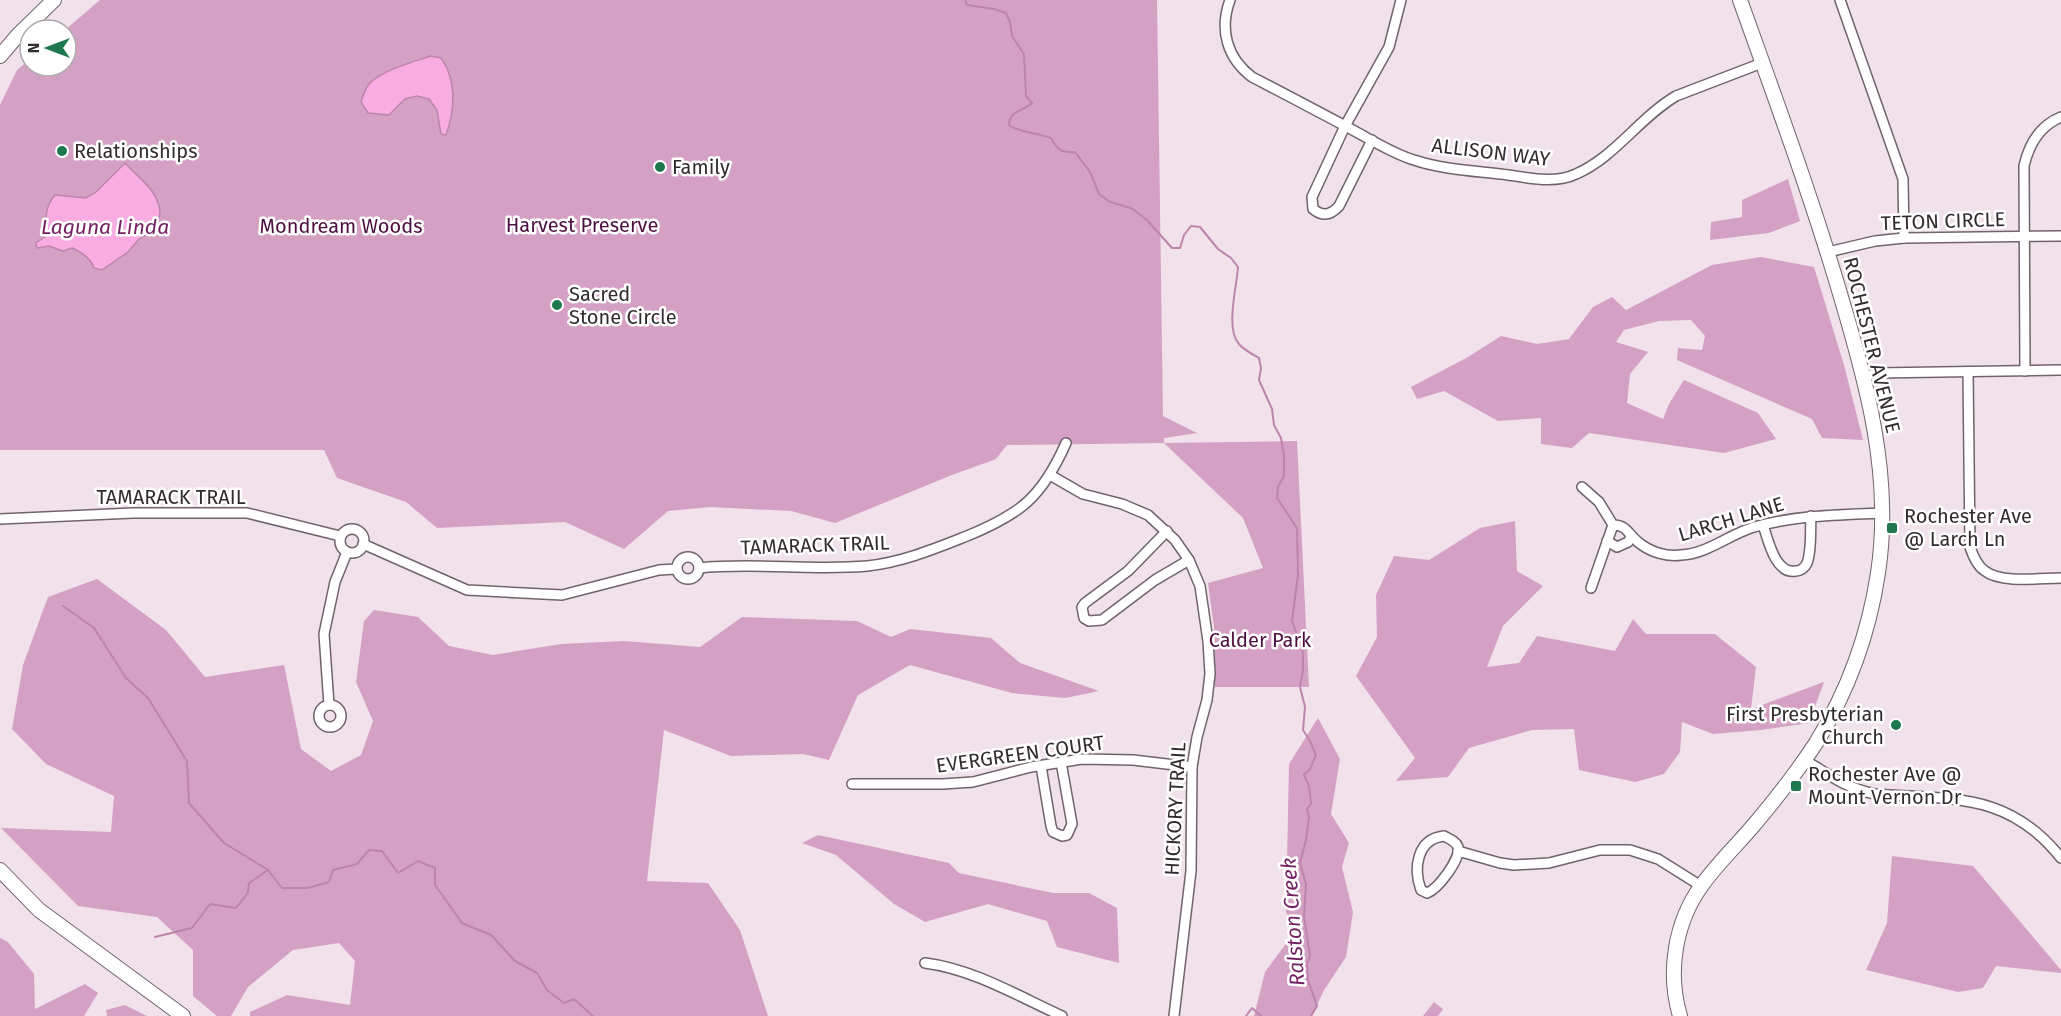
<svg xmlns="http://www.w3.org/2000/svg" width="2061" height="1016" viewBox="0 0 2061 1016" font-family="'Fira Sans',sans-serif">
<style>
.green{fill:#d4a1c4}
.water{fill:#f8ace1;stroke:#bd85ac;stroke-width:1.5}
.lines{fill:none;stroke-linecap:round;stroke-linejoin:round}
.stream{stroke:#bd85ac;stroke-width:2}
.minor-casing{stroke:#71636d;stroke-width:12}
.secondary-casing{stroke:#71636d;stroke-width:16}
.minor{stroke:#fff;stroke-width:9}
.secondary{stroke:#fff;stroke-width:14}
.poi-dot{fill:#1d784e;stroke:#fff;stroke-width:2}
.labels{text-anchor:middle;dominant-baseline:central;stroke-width:5;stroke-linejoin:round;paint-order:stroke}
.poi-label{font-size:20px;fill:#322b2f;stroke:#fff;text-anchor:start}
.street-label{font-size:20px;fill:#322b2f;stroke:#fff}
.park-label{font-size:20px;fill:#4e0d40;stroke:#fff}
.water-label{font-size:21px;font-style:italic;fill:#741f61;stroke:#fff}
</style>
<rect width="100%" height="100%" fill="#f1e1eb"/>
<g class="green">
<polygon points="100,0 1157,0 1163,416 1197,433 1164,438 1164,443 1297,441 1309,687 1215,687 1214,627 1208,583 1263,568 1243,518 1164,443 1007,445 996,459 952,475 835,523 791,511 710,507 668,511 624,549 565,522 437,528 406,502 337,478 324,450 0,450 0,105 17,70 30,59 30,66 66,66 65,30"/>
<polygon points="1788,179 1800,221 1769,233 1710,240 1711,222 1742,217 1742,200"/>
<polygon points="1761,257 1814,267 1844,365 1863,440 1822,438 1812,419 1677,360 1678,348 1702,350 1705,336 1691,320 1659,321 1624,330 1616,342 1648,352 1630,374 1627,403 1663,419 1669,404 1684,380 1758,413 1776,439 1724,453 1589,433 1572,448 1541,444 1541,418 1498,421 1444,391 1417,399 1411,387 1468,357 1501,336 1537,344 1569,339 1593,307 1612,297 1626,310 1712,265"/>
<polygon points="1515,521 1517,571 1543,586 1503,626 1487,667 1519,663 1537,636 1615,651 1633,619 1646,634 1715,634 1756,667 1751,709 1824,682 1809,723 1761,730 1713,734 1682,722 1680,752 1664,774 1635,782 1579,770 1574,729 1532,730 1469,748 1448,777 1396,781 1415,758 1356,676 1377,637 1376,595 1394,556 1429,560 1480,528"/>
<polygon points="97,579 166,630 205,677 284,665 301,749 331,771 361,755 373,721 356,682 364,621 374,610 418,617 449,646 493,655 561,644 624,641 700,647 742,617 857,621 891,637 910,629 991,638 1020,663 1099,691 1065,698 1012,693 910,665 858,695 829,760 803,754 731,756 664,730 647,881 708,883 740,930 768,1016 250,1016 250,1012 287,995 350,1005 355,961 339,943 293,950 248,987 231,1016 217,1016 193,996 193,950 157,917 78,906 1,828 111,832 114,796 46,764 12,729 23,665 48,597"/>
<polygon points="1318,718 1340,759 1331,814 1349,843 1342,867 1353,912 1346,957 1324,990 1312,1016 1254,1016 1265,972 1296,930 1286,912 1289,764"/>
<polygon points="818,835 949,863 959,873 1053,893 1089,893 1117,908 1119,963 1057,947 1047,921 988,904 925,922 894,904 836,855 802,843"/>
<polygon points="1892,856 1973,866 2061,970 2061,973 1996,966 1983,988 1958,992 1866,970 1887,923"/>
<polygon points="0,938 8,942 34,974 35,1009 85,984 98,993 84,1016 0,1016"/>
<polygon points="1434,1002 1443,1009 1438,1016 1423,1016"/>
<polygon points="125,1005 147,1016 107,1016 106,1010"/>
</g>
<g class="water">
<path d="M431,56l10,2c16,22 14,52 5,77l-5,-1 -4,-24 -8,-11 -12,-3 -12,3 -16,16 -21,-2 -7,-11c2,-6 4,-13 8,-18 13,-14 44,-22 62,-28z"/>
<path d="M125,163c13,15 34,27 35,50 0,5 -4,13 -6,18l-15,8 -11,13 -26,18 -8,-2c-3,-10 -13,-16 -22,-20l-9,3 -14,-5 -12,2 -1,-5 10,-7c-1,-15 -1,-30 9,-41l31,3 10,-6z"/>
</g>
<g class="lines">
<g class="stream">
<path d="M965,0l2,5 27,4 12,4 4,9 2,14 12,18 2,42 6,7c-10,9 -22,7 -23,22 6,6 31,9 42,13 6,12 11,15 24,14l15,20 9,22 11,8 21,6 16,12 25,28h8l4,-13 7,-9 9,1 18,22 13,9 7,9c-1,19 -13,62 1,77 5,6 13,10 20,14l2,10 -2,12 13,29 2,16 7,13 3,17v21l-6,11 -1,11 20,30 1,47 -6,46 11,31v18l-3,17 5,20 -2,23 7,11 6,14 -6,14 -6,6 5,11 2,18 -4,5 2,8 -3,23 -6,23 6,21 -2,33 6,39 -3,8 1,16 9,26 -6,10"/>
<polyline points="63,606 94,628 126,678 148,698 187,761 189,803 224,843 268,870"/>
<polyline points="155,937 192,928 210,904 236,908 248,893 249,883 268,870 282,888 308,888 329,882 333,870 357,864 369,850 382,851 398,873 418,861 435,868 435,885 462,923 491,935 515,961 537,973 547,990 564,1003 574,999 593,1016"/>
<polyline points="1246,1016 1252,1008 1261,1016"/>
</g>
<defs>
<g id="minor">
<path d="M1230,0c-11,30 -3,58 22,77 33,17 65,34 97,51 21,11 42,25 65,32 30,10 63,11 94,15 22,3 47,9 68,-1 39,-17 63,-56 100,-78l86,-33"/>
<polyline points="1840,0 1903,179 1904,238"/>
<path d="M1372,140l-33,66c-8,9 -16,11 -26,3l-1,-12 33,-71 44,-79 12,-47"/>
<polyline points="1828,252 1875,241 1904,238 2061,236"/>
<path d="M2025,371l-1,-205c5,-22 15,-40 37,-49"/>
<path d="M1968,372l2,175c3,9 7,19 15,24 17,13 56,7 76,7"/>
<polyline points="1864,377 1877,373 2061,370"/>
<polyline points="1050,475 1083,494 1122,504 1148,515 1175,540 1189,560 1200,586 1208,641 1210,674 1207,700 1197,737 1192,767 1191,871 1174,1016"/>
<path d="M1582,487l17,15 14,23c14,0 15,9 25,17 12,10 28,15 43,13 26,-1 49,-21 73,-28 43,-12 85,-12 129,-14"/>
<polyline points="0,519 133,513 247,513 340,536"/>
<path d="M1763,525c5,14 12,50 33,46 4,0 9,-3 11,-8 5,-13 3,-33 4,-47"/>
<circle cx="352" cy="541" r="12"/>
<polyline points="1167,531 1128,571 1085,603 1082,607 1084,618 1089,621 1102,620 1155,580 1189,560"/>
<polyline points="1607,541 1617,547 1628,542 1632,536"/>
<polyline points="363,544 467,590 562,595 659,570 676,569"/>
<circle cx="688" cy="568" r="11"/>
<path d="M699,568c55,-6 112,3 168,-2 36,-4 67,-17 100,-30 54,-22 75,-39 99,-93"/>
<polyline points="1591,588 1613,525"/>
<polyline points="329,705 324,634 335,582 347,552"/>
<circle cx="330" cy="716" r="11"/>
<path d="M1805,760c24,15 41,28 70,34 76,6 133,-3 186,64"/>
<polyline points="1041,766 1051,826 1053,832 1062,836 1067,835 1072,824 1061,762"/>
<polyline points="852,784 943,784 973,782 1031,767 1082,759 1133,760 1192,767"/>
<path d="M1444,836c5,3 12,5 14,11 3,12 -20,42 -31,46l-6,-3c-8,-22 -4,-51 23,-54z"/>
<polyline points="1458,851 1500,863 1514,865 1549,863 1600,850 1630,850 1658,859 1701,886"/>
<path d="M925,963c48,6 93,33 137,53"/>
</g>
<g id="secondary">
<polyline points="0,56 18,35 54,0"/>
<polyline points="0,870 39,910 183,1016"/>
<path d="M1680,1016c-13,-44 -5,-94 22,-131 15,-21 34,-39 51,-59 22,-26 44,-54 63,-83 32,-52 53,-110 62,-170 15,-98 -12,-193 -40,-286 -29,-97 -64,-192 -98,-287"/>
</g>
</defs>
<use href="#minor" class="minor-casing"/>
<use href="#secondary" class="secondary-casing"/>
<use href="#minor" class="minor"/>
<use href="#secondary" class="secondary"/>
</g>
<g class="poi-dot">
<circle cx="62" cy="151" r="6"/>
<circle cx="660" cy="167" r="6"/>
<circle cx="557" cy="305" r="6"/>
<rect x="1886" y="522" width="12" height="12" rx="3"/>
<circle cx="1896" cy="725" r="6"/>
<rect x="1790" y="780" width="12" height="12" rx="3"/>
</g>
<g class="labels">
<g class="poi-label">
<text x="74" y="151">Relationships</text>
<text x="672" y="167">Family</text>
<text x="569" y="294">Sacred<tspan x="569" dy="23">Stone Circle</tspan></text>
<text x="1904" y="516">Rochester Ave<tspan x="1904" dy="23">@ Larch Ln</tspan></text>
<text x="1884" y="714" text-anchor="end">First Presbyterian<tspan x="1884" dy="23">Church</tspan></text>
<text x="1808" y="774">Rochester Ave @<tspan x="1808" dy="23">Mount Vernon Dr</tspan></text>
</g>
<g class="street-label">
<text transform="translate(1491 152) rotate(7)">ALLISON WAY</text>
<text transform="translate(1943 221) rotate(-2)">TETON CIRCLE</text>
<text transform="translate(1872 345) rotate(76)">ROCHESTER AVENUE</text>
<text x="171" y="497">TAMARACK TRAIL</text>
<text transform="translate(1731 519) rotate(-17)">LARCH LANE</text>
<text transform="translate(815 545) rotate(-2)">TAMARACK TRAIL</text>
<text transform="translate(1020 754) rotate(-8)">EVERGREEN COURT</text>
<text transform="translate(1175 809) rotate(-87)">HICKORY TRAIL</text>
</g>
<g class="park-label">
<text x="582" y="225">Harvest Preserve</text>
<text x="341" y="226">Mondream Woods</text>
<text x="1260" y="640">Calder Park</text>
</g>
<g class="water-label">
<text x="105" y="227">Laguna Linda</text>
<text transform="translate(1293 922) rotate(-94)">Ralston Creek</text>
</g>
</g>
<g transform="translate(48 48) rotate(270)"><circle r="28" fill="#ffffff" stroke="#adaaac" stroke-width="1.5"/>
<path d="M0-4.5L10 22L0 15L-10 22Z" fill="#1d784e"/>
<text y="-9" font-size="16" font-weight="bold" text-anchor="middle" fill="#322b2f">N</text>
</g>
</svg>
